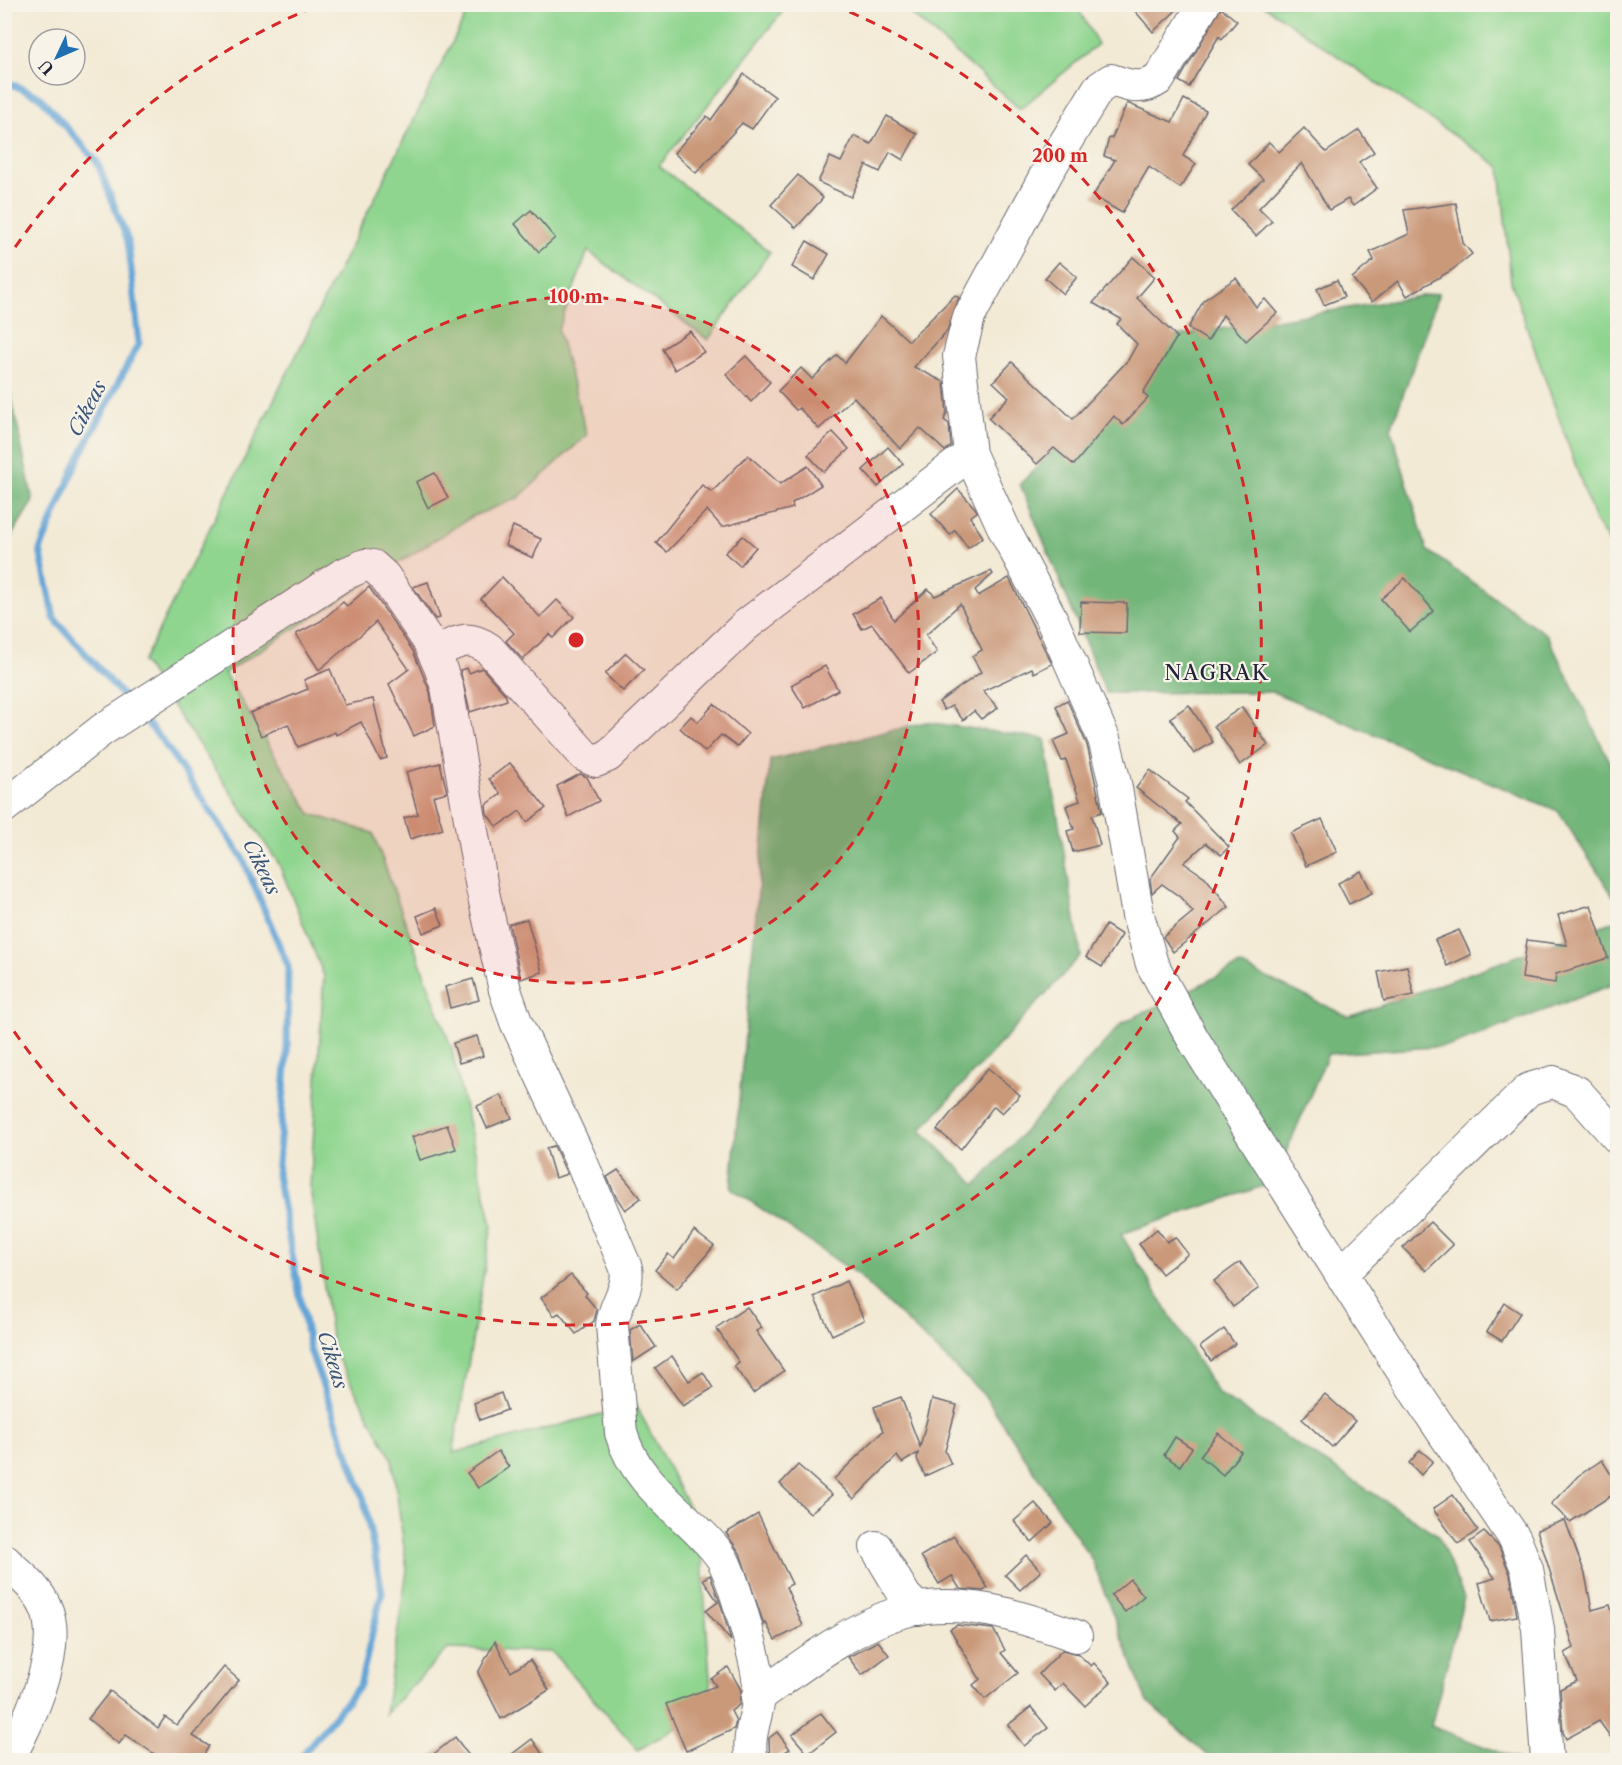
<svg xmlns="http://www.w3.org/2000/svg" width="1622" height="1765" viewBox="0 0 1622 1765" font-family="'Libre Caslon Text',serif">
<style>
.green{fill:#8fd58f;stroke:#587c65;stroke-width:1.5}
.forest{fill:#73b67a;stroke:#4a6c5a;stroke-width:1.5}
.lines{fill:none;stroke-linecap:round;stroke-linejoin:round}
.stream{stroke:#63a4d6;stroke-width:7}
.building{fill:#ca997a}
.minor-casing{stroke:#6b6871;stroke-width:34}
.minor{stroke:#fff;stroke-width:32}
.ring{fill:none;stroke:#d62828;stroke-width:3;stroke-dasharray:10 8}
.labels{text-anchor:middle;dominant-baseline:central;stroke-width:4.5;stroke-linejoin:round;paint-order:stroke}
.water-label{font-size:20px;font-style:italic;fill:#3c5679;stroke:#f7f3e8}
.quarter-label{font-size:21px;letter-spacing:1.5px;fill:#22223b;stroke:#f7f3e8}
.centre{fill:#d62828;stroke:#f7f3e8;stroke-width:3}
.ring-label{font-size:18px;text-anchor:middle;font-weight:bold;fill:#d62828;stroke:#f7f3e8;stroke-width:4.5;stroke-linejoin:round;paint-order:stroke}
</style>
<rect width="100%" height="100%" fill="#f7f3e8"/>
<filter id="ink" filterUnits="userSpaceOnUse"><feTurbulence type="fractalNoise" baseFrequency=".0167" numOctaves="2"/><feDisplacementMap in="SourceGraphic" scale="12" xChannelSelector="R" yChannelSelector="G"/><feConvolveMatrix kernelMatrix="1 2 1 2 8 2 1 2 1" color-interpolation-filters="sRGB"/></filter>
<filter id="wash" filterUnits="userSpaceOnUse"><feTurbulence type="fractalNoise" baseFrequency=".008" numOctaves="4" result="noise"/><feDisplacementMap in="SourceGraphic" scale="24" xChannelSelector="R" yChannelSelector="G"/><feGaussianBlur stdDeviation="1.35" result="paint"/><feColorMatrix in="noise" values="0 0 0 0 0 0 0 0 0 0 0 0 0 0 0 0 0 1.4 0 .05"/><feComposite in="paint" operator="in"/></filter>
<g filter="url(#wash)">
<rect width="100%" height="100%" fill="#f3ead5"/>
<g class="green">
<polygon points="471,5 788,5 659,166 770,252 708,340 588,251 558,330 587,435 518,498 471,517 224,673 311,814 373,833 451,1047 492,1225 453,1453 636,1405 700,1529 712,1707 638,1750 552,1652 448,1649 385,1714 407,1570 392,1459 333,1350 310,1187 324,976 279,864 143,662"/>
<polygon points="901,5 1076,5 1098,44 1020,109"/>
<polygon points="1263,5 1617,5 1617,554 1595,521 1511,282 1500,167"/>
</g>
<g class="forest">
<polygon points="1439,293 1391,429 1427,550 1547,635 1617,776 1617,902 1558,811 1273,692 1106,693 1020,484 1166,338"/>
<polygon points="4,361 33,501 5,546 4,546"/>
<polygon points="926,722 1045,739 1081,955 921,1130 976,1185 1122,1023 1240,965 1349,1017 1617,920 1617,983 1450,1046 1328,1054 1273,1183 1121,1234 1217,1393 1438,1535 1464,1598 1431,1726 1519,1760 1213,1760 1146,1700 1092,1560 985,1396 858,1275 731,1188 770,760"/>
</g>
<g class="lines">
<g class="stream">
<polyline points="4,81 39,96 97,162 128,241 139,343 76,464 40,550 54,618 130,704"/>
<polyline points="139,714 162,740 242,857 288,966 287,1054 277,1175 310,1350 363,1495 382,1592 360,1685 298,1760"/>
</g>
</g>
<g id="blocks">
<g class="building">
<polygon points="1129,4 1183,4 1153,32"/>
<polygon points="1221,8 1237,21 1222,39 1219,36 1189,87 1179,81"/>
<polygon points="744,74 775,97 752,129 742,123 696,173 674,153 707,116 711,120"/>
<polygon points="1184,99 1206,111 1183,156 1196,164 1180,188 1149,167 1122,213 1093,196 1115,160 1104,156 1109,138 1112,138 1127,103 1172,122"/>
<polygon points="887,116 917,134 903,160 890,152 880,172 866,165 851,197 818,182 830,157 841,162 854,136 871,144"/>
<polygon points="1304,128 1326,152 1359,130 1374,152 1359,162 1377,188 1353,206 1348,199 1329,210 1302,163 1259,208 1272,221 1256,236 1231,210 1263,179 1248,165 1269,142 1279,152"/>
<polygon points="798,175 823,198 796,228 771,205"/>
<polygon points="1456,203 1463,243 1472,254 1452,270 1407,296 1398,281 1372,302 1352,278 1374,260 1370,252 1409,234 1404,210"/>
<polygon points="531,210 555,238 539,252 515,224"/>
<polygon points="807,241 829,254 814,280 792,267"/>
<polygon points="1133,257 1155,277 1137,298 1177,337 1143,393 1148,398 1123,425 1114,416 1074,465 1054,448 1037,464 988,418 1009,397 993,382 1012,362 1073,419 1128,360 1137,344 1117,324 1121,319 1093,303"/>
<polygon points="1059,262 1077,277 1063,294 1045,278"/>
<polygon points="1236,278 1256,307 1265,299 1277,313 1246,341 1223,315 1208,341 1188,328 1204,300"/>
<polygon points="1337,280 1344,297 1324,305 1317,289"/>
<polygon points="955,295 959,298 947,331 914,367 944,382 947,413 944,420 949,424 951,446 945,451 920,428 900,449 854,397 819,429 799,408 796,410 778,391 801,368 812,379 837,355 845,363 881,316 909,341"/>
<polygon points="690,331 704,352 675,370 662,349"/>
<polygon points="746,356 770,382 751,402 726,374"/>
<polygon points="833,432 849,449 824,472 808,455"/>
<polygon points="888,447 903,464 878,487 863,470"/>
<polygon points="748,455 780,484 808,466 821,485 792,503 793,508 722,527 707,510 667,552 656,543 702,485 712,492"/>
<polygon points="435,473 448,498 428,508 416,482"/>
<polygon points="958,489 975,508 977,512 970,517 983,537 968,548 955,530 950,535 931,514"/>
<polygon points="513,526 541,539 533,558 505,545"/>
<polygon points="743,536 756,547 740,566 725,553"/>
<polygon points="991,571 993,574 975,590 978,596 1009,578 1052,664 1034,673 1032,668 983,691 998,708 981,719 974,711 963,720 952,706 944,710 939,702 981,672 972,656 982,650 960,604 926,635 937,652 909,673 872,624 862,629 853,614 881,598 894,620 928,589 935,596"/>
<polygon points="502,577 540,617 557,600 574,617 553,638 549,634 523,660 506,641 514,633 481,599"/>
<polygon points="1405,578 1434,611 1410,632 1381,599"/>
<polygon points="428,582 440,618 435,619 413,587"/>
<polygon points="369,587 413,651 430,692 435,726 414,736 389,684 409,669 376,622 319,670 296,634 321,621 343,602 347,606"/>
<polygon points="1081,602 1127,603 1126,633 1080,632"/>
<polygon points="626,653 644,670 623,691 605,674"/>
<polygon points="825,666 838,690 805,708 791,685"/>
<polygon points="467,668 469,673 482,668 505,694 507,700 470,712 460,670"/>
<polygon points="330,669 345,705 373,699 387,758 380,760 361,722 336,735 335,732 298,747 288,724 261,736 250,713 308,689 304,680"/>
<polygon points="1067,700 1087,745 1102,812 1092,815 1100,845 1073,852 1067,831 1074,829 1066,806 1080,801 1066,760 1062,761 1053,741 1069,734 1056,706"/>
<polygon points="714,704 748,734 737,747 721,735 705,752 680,728 691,716 698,722"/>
<polygon points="1189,705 1213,742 1194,754 1170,718"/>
<polygon points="1242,707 1268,745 1240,765 1214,726"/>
<polygon points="440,763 447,792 433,796 443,829 410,839 404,818 418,814 406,772"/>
<polygon points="510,763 546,808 527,822 520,811 497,827 487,814 486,805 501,794 489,779"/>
<polygon points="1150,770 1188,799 1185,802 1229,847 1221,855 1206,843 1184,863 1205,877 1229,907 1173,952 1163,937 1193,912 1180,897 1162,884 1152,893 1150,879 1180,837 1175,831 1182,824 1136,788"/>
<polygon points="580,774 587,777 599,801 568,817 557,786"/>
<polygon points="1322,819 1337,852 1306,866 1291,833"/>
<polygon points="1361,871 1372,893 1349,904 1338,883"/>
<polygon points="1591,905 1608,958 1556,974 1555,983 1522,978 1527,940 1567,945 1558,915"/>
<polygon points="436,908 443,925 423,933 417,916"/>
<polygon points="527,919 542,972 521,979 509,924"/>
<polygon points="1106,925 1122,935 1102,967 1086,957"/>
<polygon points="1459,930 1471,955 1447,966 1435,940"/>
<polygon points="1407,966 1414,995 1384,1001 1378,972"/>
<polygon points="473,979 479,1000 450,1008 445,987"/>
<polygon points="477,1036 483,1056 459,1063 453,1043"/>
<polygon points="988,1068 1020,1095 1002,1113 994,1106 961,1149 937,1130"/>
<polygon points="501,1095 512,1118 487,1128 477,1106"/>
<polygon points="447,1125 456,1149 420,1160 412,1137"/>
<polygon points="554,1146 567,1174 555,1178 546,1148"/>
<polygon points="618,1170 641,1198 625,1210 616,1197 607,1177"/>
<polygon points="1430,1222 1453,1245 1426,1271 1403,1248"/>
<polygon points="1157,1229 1167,1242 1175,1237 1188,1254 1162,1274 1139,1244"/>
<polygon points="694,1231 714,1246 677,1289 655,1270 668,1254 674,1259"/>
<polygon points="1240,1262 1259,1288 1233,1307 1214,1281"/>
<polygon points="571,1275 587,1293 585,1295 597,1310 594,1321 576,1334 559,1313 554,1316 541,1298"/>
<polygon points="846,1281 864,1320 832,1335 814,1297"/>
<polygon points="1505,1303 1520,1313 1502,1341 1487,1332"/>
<polygon points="747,1307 762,1328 756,1331 784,1371 753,1393 734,1366 739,1362 716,1328"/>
<polygon points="640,1324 656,1347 633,1362 630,1330"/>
<polygon points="1224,1329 1235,1344 1211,1361 1200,1347"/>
<polygon points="672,1356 689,1381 703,1372 713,1388 683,1406 655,1368"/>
<polygon points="501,1393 507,1410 480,1420 474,1403"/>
<polygon points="1325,1394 1355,1421 1332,1447 1302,1419"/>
<polygon points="901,1397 920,1447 932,1399 957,1405 945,1451 951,1464 925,1476 917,1459 918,1453 902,1463 897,1456 854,1499 834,1479 883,1431 874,1407"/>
<polygon points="1218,1433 1241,1452 1223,1475 1200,1456"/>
<polygon points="1175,1437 1192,1448 1180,1466 1164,1455"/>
<polygon points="1420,1450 1433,1461 1421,1475 1409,1463"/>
<polygon points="498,1451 509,1467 478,1488 467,1473"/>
<polygon points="1602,1460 1617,1484 1617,1492 1570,1522 1551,1504 1578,1476"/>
<polygon points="798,1465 832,1495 810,1513 780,1484"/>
<polygon points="1453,1495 1478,1530 1458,1544 1433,1509"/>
<polygon points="1035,1503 1053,1523 1032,1542 1014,1521"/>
<polygon points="758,1514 792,1584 786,1587 803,1626 775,1640 766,1623 764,1625 740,1553 726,1533"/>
<polygon points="1565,1520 1585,1574 1592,1610 1610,1605 1617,1629 1617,1746 1599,1721 1566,1739 1563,1732 1560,1689 1577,1681 1565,1653 1574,1648 1537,1530"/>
<polygon points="1484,1532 1499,1547 1510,1574 1517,1616 1490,1621 1479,1583 1495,1578 1470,1542"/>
<polygon points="954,1536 988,1588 983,1591 960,1589 952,1576 939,1584 921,1556"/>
<polygon points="1026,1555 1041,1571 1020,1590 1005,1575"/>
<polygon points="710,1575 722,1608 731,1641 706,1611 718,1602 703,1579"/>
<polygon points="1130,1579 1144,1596 1125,1612 1111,1595"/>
<polygon points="957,1625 993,1629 1005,1650 1001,1653 1018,1673 985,1699 973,1685 980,1679 950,1629"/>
<polygon points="495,1641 511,1672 530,1660 549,1690 501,1719 478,1673"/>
<polygon points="878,1641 889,1655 862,1675 848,1657"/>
<polygon points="1062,1650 1078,1654 1091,1666 1094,1663 1111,1682 1085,1706 1063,1683 1055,1691 1039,1674"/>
<polygon points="224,1667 239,1680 193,1736 209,1746 200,1761 165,1761 126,1735 119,1744 88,1719 110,1691 158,1728 165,1717 177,1725"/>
<polygon points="728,1667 741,1690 739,1705 731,1711 736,1721 734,1729 686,1751 666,1704 716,1686 711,1679"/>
<polygon points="1031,1707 1048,1728 1024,1746 1008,1725"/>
<polygon points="821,1713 836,1732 808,1754 792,1735"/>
<polygon points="777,1732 790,1749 770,1761 769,1738"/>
<polygon points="455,1737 473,1761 425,1761"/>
<polygon points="532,1739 547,1761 503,1761"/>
</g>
</g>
</g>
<g filter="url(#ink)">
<use href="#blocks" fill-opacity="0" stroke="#6b6871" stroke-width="1.5"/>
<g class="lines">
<defs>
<g id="minor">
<path d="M1204,4l-45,75c-17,12 -30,7 -48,1l-13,9 -50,82 -79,146 -10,39 11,98 36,79 45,85 53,121 11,44 23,132 14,49 41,75 64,103 160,252 98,145 12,30 11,60 9,131"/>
<path d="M434,653c22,-10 32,-20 55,-4l96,107 11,5 12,-5 138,-131 224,-171"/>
<path d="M4,807l98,-77 240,-155 23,-10 8,1 11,10 45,66 11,25 7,20 35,201 23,102 11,32 65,139 45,107c4,21 -12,36 -14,57l9,108c12,42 45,67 75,96 10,10 20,19 27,31 12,24 33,98 36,124 3,26 -14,49 -7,76"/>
<polyline points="1341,1274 1529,1089 1553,1082 1577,1092 1618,1138"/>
<polyline points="876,1547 905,1596 918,1609"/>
<path d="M4,1560c15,14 32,27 41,46 20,42 -17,117 -37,154"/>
<path d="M757,1698c42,-30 95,-72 145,-86 57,-17 121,5 174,24"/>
</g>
</defs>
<use href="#minor" class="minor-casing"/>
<use href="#minor" class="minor"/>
</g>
</g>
<circle cx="576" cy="640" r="343" fill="#d62828" fill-opacity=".12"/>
<g class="ring">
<circle cx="576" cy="640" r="343"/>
<path d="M5 262A685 685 0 0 1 319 5M833 5A685 685 0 1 1 5 1018"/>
</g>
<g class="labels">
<g class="water-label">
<text transform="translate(87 408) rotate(-62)">Cikeas</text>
<text transform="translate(262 867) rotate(64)">Cikeas</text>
<text transform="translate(333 1360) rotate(73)">Cikeas</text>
</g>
<g class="quarter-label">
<text x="1217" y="672">NAGRAK</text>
</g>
</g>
<circle cx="576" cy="640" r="9" class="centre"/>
<g class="ring-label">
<text x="1060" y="162">200 m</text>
<text x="576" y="303">100 m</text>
</g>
<rect width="1622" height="1765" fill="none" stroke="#f7f3e8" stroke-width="24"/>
<g transform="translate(57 57) rotate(226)"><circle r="28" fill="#f7f3e8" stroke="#a29fa3" stroke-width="1.5"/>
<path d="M0-4.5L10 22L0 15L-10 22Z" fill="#1f6fb2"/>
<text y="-9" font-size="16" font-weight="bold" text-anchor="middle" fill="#22223b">U</text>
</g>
</svg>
